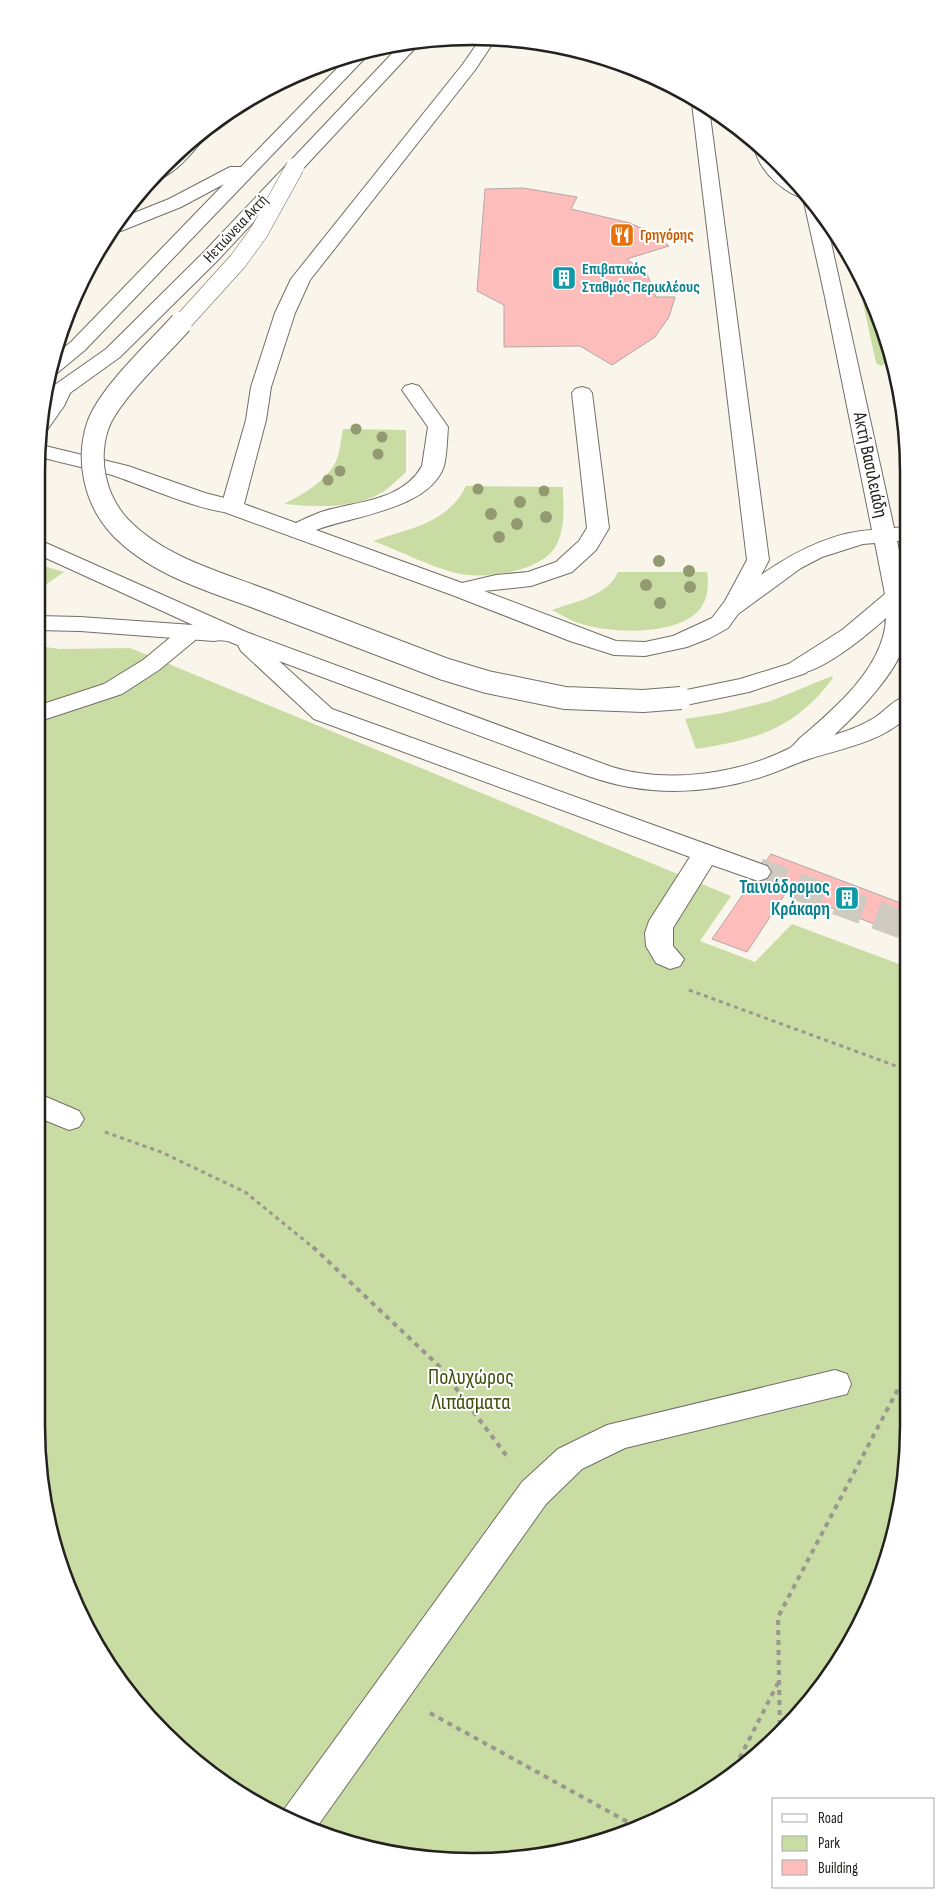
<svg xmlns="http://www.w3.org/2000/svg" width="945" height="1898" viewBox="0 0 945 1898" font-family="'Sofia Sans Condensed',sans-serif">
<style>
.green{fill:#c8dca3}
.building{fill:#fcbdbb;stroke:#b4a8a8}
.lines{fill:none;stroke-linecap:round;stroke-linejoin:round}
.minor-tunnel{stroke:#cfcbc2;stroke-width:28;stroke-dasharray:28 14;stroke-linecap:butt}
.minor-casing{stroke:#736f66;stroke-width:2}
.major-casing{stroke:#736f66;stroke-width:2}
.path-far1{stroke:#9a978f;stroke-width:3;stroke-dasharray:4 4;stroke-linecap:butt}
.path{stroke:#9a978f;stroke-width:4;stroke-dasharray:5 5;stroke-linecap:butt}
.minor{fill:#fff;fill-rule:evenodd}
.major{fill:#fff;fill-rule:evenodd}
.major-bridge-far1-casing{stroke:#736f66;stroke-width:19;stroke-linecap:butt}
.major-bridge-casing{stroke:#736f66;stroke-width:24;stroke-linecap:butt}
.major-bridge-far1{stroke:#fff;stroke-width:18}
.major-bridge{stroke:#fff;stroke-width:22}
.tree{fill:#939a71}
.labels{text-anchor:middle;dominant-baseline:central;stroke-width:4;stroke-linejoin:round;paint-order:stroke}
.far-street-label{font-size:16px;fill:#23221e;stroke:#fff}
.far-food-label{font-size:16px;font-weight:bold;fill:#c56008;stroke:#fff;text-anchor:start}
.far-culture-label{font-size:16px;font-weight:bold;fill:#0d838f;stroke:#fff;text-anchor:start}
.street-label{font-size:19px;fill:#23221e;stroke:#fff}
.culture-label{font-size:19px;font-weight:bold;fill:#0d838f;stroke:#fff;text-anchor:end}
.near-park-label{font-size:22px;fill:#3f500e;stroke:#fff}
.rim{fill:none;stroke:#23221e;stroke-width:2.5}
</style>
<rect width="100%" height="100%" fill="#faf5eb"/>
<g class="green">
<polygon points="873,302 886,363 881,366 876,363 863,303"/>
<path d="M343,429l63,1v42c-8,7 -17,17 -27,22 -28,15 -63,13 -95,10 18,-9 44,-24 52,-43 4,-9 5,-22 7,-32z"/>
<path d="M466,486l97,1c0,20 3,37 -6,57 -13,28 -74,36 -101,29 -25,-6 -58,-23 -83,-32 37,-13 74,-17 93,-55z"/>
<polygon points="37,564 64,572 37,591"/>
<path d="M618,572h89c2,13 1,27 -7,37 -23,28 -94,25 -124,13 -8,-3 -16,-8 -24,-12 22,-8 56,-14 66,-38z"/>
<polygon points="37,646 60,649 130,648 731,896 700,941 755,962 792,924 907,967 908,1454 894,1538 864,1618 781,1734 665,1817 529,1858 387,1853 305,1828 230,1788 127,1691 59,1566 36,1425"/>
<path d="M832,676l1,2c-38,51 -75,61 -137,71l-11,-30 38,-6 48,-12z"/>
</g>
<g class="building">
<polygon points="523,188 577,197 571,209 630,223 656,235 669,246 627,259 647,274 656,297 675,297 669,317 655,337 612,365 580,346 504,347 504,305 477,291 485,189"/>
<polygon points="771,854 906,905 906,936 787,891 747,952 712,939"/>
</g>
<g class="lines">
<polyline class="minor-tunnel" points="758,872 906,926"/>
<defs>
<g id="minor">
<path d="M497,37l-22,33 -165,210 -15,33 -24,74 -5,33 -22,84 52,19c8,-4 17,-8 25,-11 34,-11 81,-10 101,-46l6,-39 -26,-37 3,-4 7,-2 7,2 29,41c-1,12 -1,27 -4,39 -14,43 -92,50 -128,64l146,53 34,-8 32,-3 28,-10 23,-21 8,-13 -15,-135 3,-4 7,-2 7,2 3,4 17,135 -13,22 -24,22 -41,14 -47,5 132,50 29,1 28,-6 39,-18 13,-17 22,-41 -55,-457 2,-4 15,9 60,452 -8,15c33,-23 71,-43 111,-45l-47,-233 -21,-95 2,-3c-21,-5 -43,-25 -50,-45l3,-4h2l58,57 7,13 68,308 11,-1v14h-8c7,32 12,64 9,96 -4,31 -50,78 -72,98 13,-4 27,-9 40,-17 11,-7 19,-18 32,-22v22c-26,24 -62,30 -94,40 -19,6 -36,15 -54,20 -56,17 -114,18 -170,-2l-309,-115 53,48 435,157 4,6 -4,6 -9,3 -46,-16 -39,63v18l11,13 -4,7 -10,3 -14,-6 -10,-17 -1,-13 4,-12 41,-64 -376,-138 -73,-68 -3,-6 -8,-3 -4,-5 4,-5 8,-2 8,2 366,135c55,17 127,7 178,-19 3,-2 7,-7 10,-10 16,-13 31,-27 45,-41 20,-21 40,-49 41,-79 -19,17 -72,62 -96,55l-4,-5 4,-5 52,-33 43,-36 -10,-51 -12,1 -41,13 -21,11 -63,46 -10,14 -18,10 -23,9 -42,9 -31,-1 -44,-14 -118,-46 -228,-83 -3,-5 25,-87 5,-33 24,-74 16,-34 172,-215 18,-26z"/>
<path d="M201,133l4,4c-9,12 -37,46 -53,42l33,-34z"/>
<polygon points="191,625 199,627 203,632 199,637 159,670 122,694 37,722 37,706 104,684 143,660 183,627"/>
<polygon points="37,1093 79,1111 84,1119 79,1127 69,1130 37,1117"/>
<polygon points="835,1370 847,1374 851,1384 847,1394 625,1448 582,1469 546,1504 314,1831 280,1815 522,1482 558,1449 607,1425"/>
</g>
<g id="major">
<polygon points="420,40 419,44 218,260 120,357 70,393 64,406 47,430 39,432 46,391 106,349 204,252 402,43"/>
<polygon points="369,51 368,55 85,350 56,374 48,376 52,357 71,342 224,184 181,207 121,231 111,232 119,219 169,199 230,167 241,167 350,55"/>
<path d="M37,444l91,22 77,27 35,9 3,5 -3,5c-25,6 -100,-28 -128,-37 -25,-7 -50,-12 -75,-19z"/>
<path d="M37,539l209,93 4,5 -4,5c-12,3 -20,-4 -32,-1l-134,-10 -43,-1v-14l43,1 113,8 -156,-71z"/>
<polygon points="798,661 806,663 810,668 806,673 749,692 681,706 672,703 669,698 672,693 740,679"/>
</g>
</defs>
<use href="#minor" class="minor-casing"/>
<use href="#major" class="major-casing"/>
<g class="path-far1">
<polyline points="689,990 907,1070"/>
<polyline points="105,1132 161,1152 245,1192 315,1249"/>
</g>
<g class="path">
<polyline points="313,1247 440,1367 509,1459"/>
<polyline points="430,1713 635,1826"/>
<polyline points="780,1735 778,1617 908,1370"/>
<polyline points="735,1767 778,1683"/>
</g>
<use href="#minor" class="minor"/>
<use href="#major" class="major"/>
<defs>
<polyline id="major-bridge-far1" points="180,325 238,261 259,232 295,167"/>
<path id="major-bridge" d="M181,323c-23,26 -72,71 -83,102 -12,35 -3,75 22,102 39,41 100,56 151,76 58,22 115,44 173,66l43,13 78,16 78,3 38,-3"/>
</defs>
<use href="#major-bridge-far1" class="major-bridge-far1-casing"/>
<use href="#major-bridge" class="major-bridge-casing"/>
<use href="#major-bridge-far1" class="major-bridge-far1"/>
<use href="#major-bridge" class="major-bridge"/>
</g>
<g class="tree">
<circle cx="356" cy="429" r="5.5"/>
<circle cx="382" cy="437" r="5.5"/>
<circle cx="378" cy="454" r="5.5"/>
<circle cx="340" cy="471" r="5.5"/>
<circle cx="328" cy="480" r="5.5"/>
<circle cx="478" cy="489" r="5.5"/>
<circle cx="544" cy="491" r="5.5"/>
<circle cx="520" cy="502" r="6"/>
<circle cx="491" cy="514" r="6"/>
<circle cx="546" cy="517" r="6"/>
<circle cx="517" cy="524" r="6"/>
<circle cx="499" cy="537" r="6"/>
<circle cx="659" cy="561" r="6"/>
<circle cx="689" cy="571" r="6"/>
<circle cx="646" cy="585" r="6"/>
<circle cx="690" cy="587" r="6"/>
<circle cx="660" cy="603" r="6"/>
</g>
<defs>
<symbol id="restaurant-square" viewBox="-11 -11 22 22"><rect x="-9" y="-9" width="18" height="18" rx="4" fill="#e8710a" stroke="#fff"/><path d="M-5-6h1v4h1v-4h1v4h1v-4h1v5L-1.5 .5V6h-2V.5L-5-1ZM5-6V6H3V1.5H1.5Q1.5-4 5-6Z" fill="#fff"/></symbol>
<symbol id="building-square" viewBox="-11 -11 22 22"><rect x="-9" y="-9" width="18" height="18" rx="4" fill="#0f9aa8" stroke="#fff"/><path d="M-4-6H4V6H1V3H-1V6H-4ZM-2.5-4.3h1.7v1.8h-1.7ZM.8-4.3h1.7v1.8H.8ZM-2.5-1h1.7V.8h-1.7ZM.8-1h1.7V.8H.8Z" fill="#fff"/></symbol>
</defs>
<g fill-rule="evenodd">
<use href="#restaurant-square" x="608" y="221" width="28" height="28"/>
<use href="#building-square" x="550" y="264" width="28" height="28"/>
<use href="#building-square" x="833" y="884" width="28" height="28"/>
</g>
<g class="labels">
<g class="far-street-label">
<text transform="translate(236 229) rotate(-47)">Ηετιώνεια Ακτή</text>
</g>
<g class="far-food-label">
<text x="640" y="235">Γρηγόρης</text>
</g>
<g class="far-culture-label">
<text x="582" y="269">Επιβατικός<tspan x="582" dy="18">Σταθμός Περικλέους</tspan></text>
</g>
<g class="street-label">
<text transform="translate(870 465) rotate(78)">Ακτή Βασιλειάδη</text>
</g>
<g class="culture-label">
<text x="830" y="887">Ταινιόδρομος<tspan x="830" dy="22">Κράκαρη</tspan></text>
</g>
<g class="near-park-label">
<text x="471" y="1377">Πολυχώρος<tspan x="471" dy="25">Λιπάσματα</tspan></text>
</g>
</g>
<path d="M0 0H945V1898H0ZM472 45H473A427 427 0 0 1 900 472V1426A427 427 0 0 1 473 1853H472A427 427 0 0 1 45 1426V472A427 427 0 0 1 472 45Z" fill="#fff" fill-rule="evenodd"/>
<path class="rim" d="M472 45H473A427 427 0 0 1 900 472V1426A427 427 0 0 1 473 1853H472A427 427 0 0 1 45 1426V472A427 427 0 0 1 472 45Z"/>
<rect x="772" y="1798" width="162" height="90" fill="#ffffff" stroke="#a7a7a5"/>
<rect x="782" y="1814" width="25" height="8" fill="#ffffff" stroke="#a7a7a5"/>
<text x="818" y="1823" font-size="15" fill="#23221e">Road</text>
<rect x="782" y="1836" width="25" height="15" fill="#c8dca3" stroke="#a7a7a5"/>
<text x="818" y="1848" font-size="15" fill="#23221e">Park</text>
<rect x="782" y="1860" width="25" height="15" fill="#fcbdbb" stroke="#a7a7a5"/>
<text x="818" y="1873" font-size="15" fill="#23221e">Building</text>
</svg>
